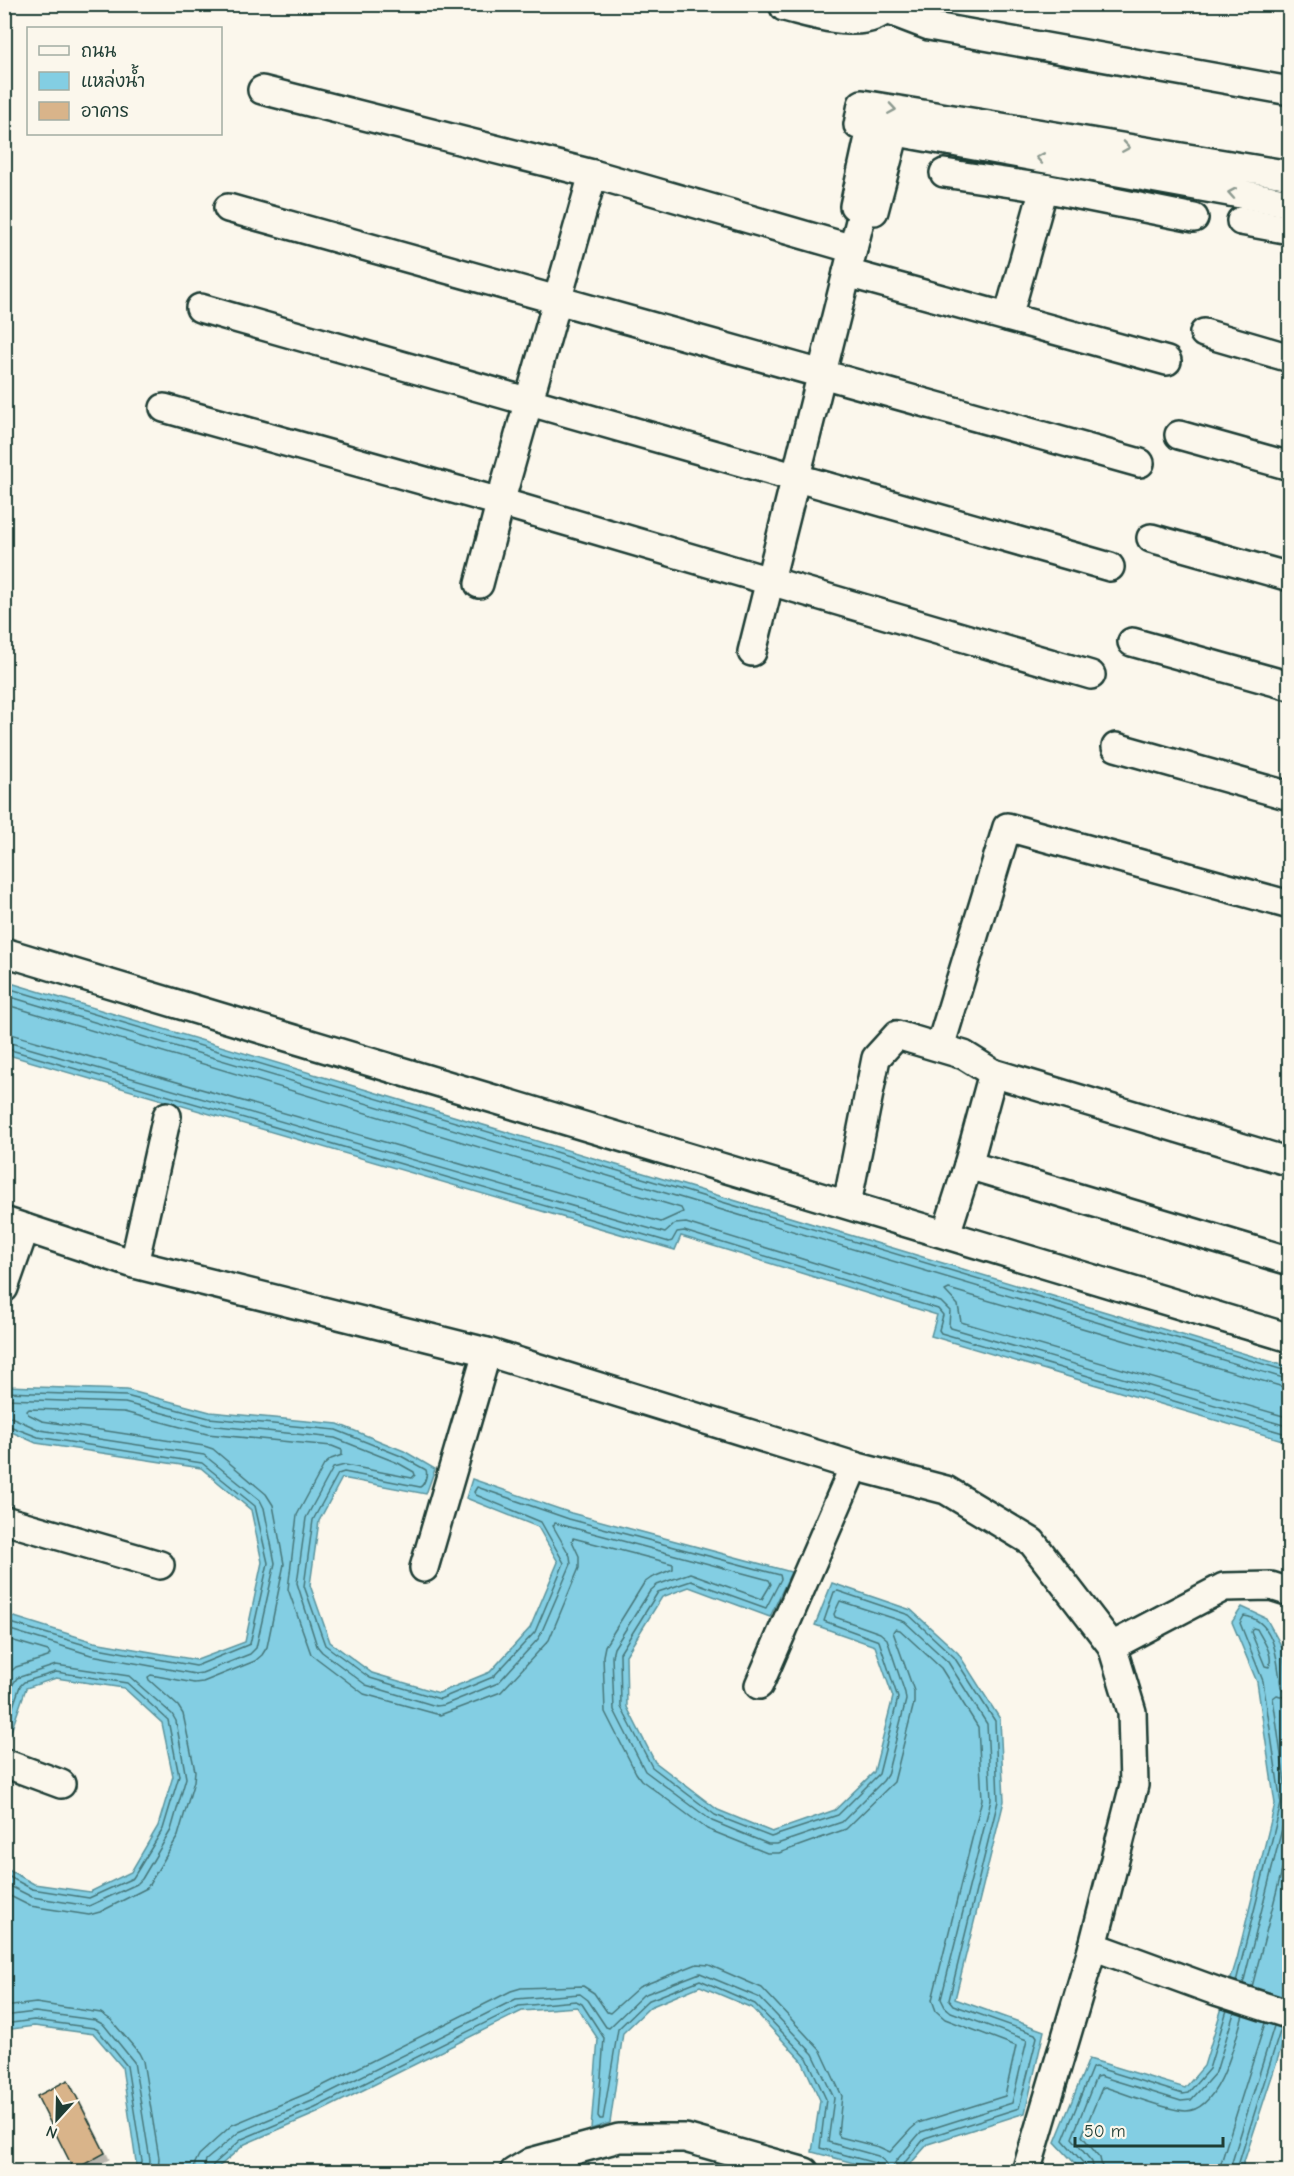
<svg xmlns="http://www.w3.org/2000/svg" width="1294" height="2176" viewBox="0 0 1294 2176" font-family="'Comic Neue','Playpen Sans Thai',sans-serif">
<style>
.water{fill:#83cee3;stroke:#5b949d;stroke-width:1.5}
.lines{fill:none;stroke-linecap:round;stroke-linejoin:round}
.shore{stroke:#47777a;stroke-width:1.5}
.building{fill:#d9b48a;stroke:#1f3d34;stroke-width:1.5;filter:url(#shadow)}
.minor-casing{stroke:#1f3d34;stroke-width:32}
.minor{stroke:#fbf7ec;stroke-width:27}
.oneway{stroke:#8d9a90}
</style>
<defs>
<filter id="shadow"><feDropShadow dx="3.5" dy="6" stdDeviation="0" flood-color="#0004"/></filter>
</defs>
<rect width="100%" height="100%" fill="#fbf7ec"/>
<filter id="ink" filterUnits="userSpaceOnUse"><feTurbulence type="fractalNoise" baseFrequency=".0167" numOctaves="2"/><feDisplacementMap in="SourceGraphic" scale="12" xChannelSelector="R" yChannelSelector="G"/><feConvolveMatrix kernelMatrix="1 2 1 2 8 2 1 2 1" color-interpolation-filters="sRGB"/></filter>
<g filter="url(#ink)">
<g class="water">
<polygon points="4,981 1289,1367 1289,1442 931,1336 937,1315 681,1236 675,1250 5,1054"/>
<polygon points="5,1386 127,1390 210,1412 338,1424 404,1451 435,1469 426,1494 342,1478 319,1521 310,1585 330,1642 372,1673 439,1693 490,1672 530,1628 558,1562 538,1527 466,1498 472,1479 571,1513 791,1572 770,1617 689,1587 662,1597 626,1655 627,1707 655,1762 718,1810 772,1832 835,1810 874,1772 893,1697 875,1646 815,1625 832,1583 911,1610 958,1653 1000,1719 1004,1801 955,1999 1044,2031 1025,2113 928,2144 904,2171 884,2171 812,2152 820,2100 802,2061 752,2008 700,1986 650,2007 623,2033 610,2123 591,2129 598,2039 577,2007 522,2011 317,2113 245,2144 214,2171 135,2171 136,2162 122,2067 94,2034 34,2026 5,2030 5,1868 34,1884 90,1892 131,1872 158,1826 173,1776 162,1723 124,1688 56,1678 26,1688 7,1743 5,1742 5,1614 94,1642 197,1660 245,1642 262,1562 251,1510 201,1468 36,1443 5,1429"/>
<polygon points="1242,1607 1266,1618 1283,1649 1290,1715 1290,2021 1241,2171 1082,2171 1055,2142 1089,2059 1185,2088 1204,2066 1237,1959 1275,1804 1257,1682 1232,1622"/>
</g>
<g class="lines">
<g class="shore">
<polyline points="4,987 1290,1372"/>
<polyline points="4,995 1290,1380"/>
<polyline points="4,1004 681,1208 683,1212 661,1222 4,1032"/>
<polyline points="4,1041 665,1233 675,1224 686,1223 941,1302 950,1311 949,1325 951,1328 1290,1427"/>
<polyline points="4,1048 669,1242 672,1241 677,1232 684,1231 938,1309 943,1315 939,1330 941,1333 1290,1435"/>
<polyline points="1290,1389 949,1289 945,1291 958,1305 961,1322 1290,1418"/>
<path d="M4,1392l122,4 83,22 127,12 65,26 25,14c2,5 -2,15 -6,17l-76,-15 -6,2 -25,46 -9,66 21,59 45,33 70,21 53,-22 42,-45 29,-69 -23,-41 -65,-27 -2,-3 3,-5 92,32 211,56 1,4 -15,29 -75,-27 -33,11 -38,61 1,54 31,60 63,48 56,22 67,-22 41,-41 19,-76 -19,-57 -55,-20 10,-29 4,-1 71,24 45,42 41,64 3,80 -49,199 4,5 82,29 2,3 -18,71 -94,30 -23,28 -2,6"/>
<polyline points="4,1399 125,1403 208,1425 335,1438 398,1463 414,1472 415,1475 412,1478 345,1465 333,1468 306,1518 297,1583 317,1646 322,1652 366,1685 436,1706 444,1705 498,1683 539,1638 571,1564 570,1556 553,1526 555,1523 769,1580 771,1584 762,1599 690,1573 657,1585 650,1591 614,1648 612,1656 614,1710 645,1771 712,1821 768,1844 777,1844 842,1822 883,1781 887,1775 906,1700 905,1693 887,1639 880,1633 835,1617 834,1614 840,1601 905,1622 948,1662 987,1724 991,1800 941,1999 945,2007 951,2012 1027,2040 1012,2103 921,2132 896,2161 892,2169 889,2170 884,2161 878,2156 828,2142 834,2098 813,2054 760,1998 700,1973 643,1995 609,2028 606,2027 588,2000 580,1994 516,1999 312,2101 239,2132 206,2160 203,2172"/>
<polyline points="4,1416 11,1417 40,1430 204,1455 260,1500 264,1508 275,1563 256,1648 250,1654 202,1673 195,1674 91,1655 4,1628"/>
<polyline points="4,1424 38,1437 202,1463 255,1506 268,1563 250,1644 196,1666 92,1647 4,1621"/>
<path d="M1253,1628l4,1c6,12 17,25 12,38l-4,-1 -14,-34z"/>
<polyline points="4,1638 48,1651 50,1654 48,1657 16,1667 9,1673 4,1680"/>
<polyline points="4,1709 13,1684 17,1678 56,1665 129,1676 172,1714 176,1721 186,1778 171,1830 142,1879 137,1884 89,1906 32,1897 4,1883"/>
<polyline points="4,1733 20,1686 24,1682 56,1672 127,1683 168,1720 179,1776 163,1829 133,1878 89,1898 32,1889 4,1874"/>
<polyline points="4,1893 30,1906 89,1915 100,1912 147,1888 178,1836 194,1781 195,1771 183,1714 178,1706 149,1680 148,1677 151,1675 194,1683 203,1682 255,1661 262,1655 267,1647 284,1564 273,1505 266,1494 213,1449 204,1446 42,1421 28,1414 27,1411 29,1409 124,1412 207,1434 332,1446 342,1450 342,1455 331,1459 324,1465 297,1515 288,1589 311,1654 364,1694 440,1715 501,1692 549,1640 579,1568 579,1556 572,1541 573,1538 673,1564 673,1569 651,1578 644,1583 605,1646 603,1656 605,1712 636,1773 641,1780 707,1829 767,1853 779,1853 846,1829 894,1782 914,1703 914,1691 893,1632 895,1629 900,1630 941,1668 978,1727 982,1799 932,2000 936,2011 945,2019 1016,2046 1005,2096 918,2123 911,2129 890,2152 879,2147 840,2137 838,2134 842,2096 821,2051 762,1988 709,1965 697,1964 639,1987 610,2013 607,2012 594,1993 583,1986 521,1988 511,1991 308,2093 232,2125 199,2155 195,2163 194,2172"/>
<path d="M1236,1982l45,-178 -18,-123 -23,-58 4,-7c32,4 33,45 37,71l3,4 6,1"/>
<polyline points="1243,1984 1288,1805 1273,1698 1277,1695 1290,1699"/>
<polyline points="1252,1987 1290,1839"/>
<polyline points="4,2007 36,2003 101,2013 111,2020 139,2053 143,2061 159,2158 158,2172"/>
<polyline points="4,2016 35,2012 95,2020 104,2025 134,2062 150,2160 149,2172"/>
<polyline points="4,2024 34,2020 94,2028 98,2030 127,2066 142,2161 141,2172"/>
<polyline points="211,2172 213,2165 242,2139 315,2108 519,2006 576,2001 582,2004 604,2038 598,2116 600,2119 603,2119 618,2029 647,2001 700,1980 755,2004 807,2058 826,2099 820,2148 875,2163 879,2167 879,2172"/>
<polyline points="1087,2172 1085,2165 1063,2140 1092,2068 1095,2067 1183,2094 1188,2093 1209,2069 1227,2010"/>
<polyline points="1094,2172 1092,2162 1072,2138 1096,2077 1100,2076 1181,2101 1191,2100 1216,2072 1234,2013"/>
<path d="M1103,2172l-3,-14 -18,-22 20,-48 3,-1c18,6 64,24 81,24 34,-1 49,-70 57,-96"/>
<polyline points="1219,2172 1221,2163 1265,2023"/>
<polyline points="1229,2172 1274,2026"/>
<polyline points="1236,2172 1281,2028"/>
</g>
</g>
<polygon class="building" points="68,2080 105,2153 74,2170 37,2096"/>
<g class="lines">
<defs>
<g id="minor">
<path d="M784,4v3c30,7 84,27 107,-3"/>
<polyline points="887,10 929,26 1290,91"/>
<polyline points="262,90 593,174"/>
<polyline points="871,128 854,206 874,211 895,132"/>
<polyline points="944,173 1044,188 1194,218"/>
<polyline points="1290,175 862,104 858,125 1290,203"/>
<path d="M228,208c304,86 608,169 912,255"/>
<polyline points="1241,221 1290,230"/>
<polyline points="847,273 1167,361"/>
<polyline points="200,308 1110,567"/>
<polyline points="1008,317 1044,188"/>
<polyline points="1204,333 1290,358"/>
<polyline points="164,408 500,502 1091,675"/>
<polyline points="1179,435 1290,466"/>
<polyline points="1151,538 1290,577"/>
<polyline points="479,584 505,485 593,174 853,249"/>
<polyline points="1132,642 1290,686"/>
<polyline points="752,652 863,209"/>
<polyline points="1116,747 1290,796"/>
<polyline points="4,952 1290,1338"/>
<polyline points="940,1047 1007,827 1290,905"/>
<polyline points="993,1073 1290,1162"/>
<polyline points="968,1165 1290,1261"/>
<polyline points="847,1204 876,1058 897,1035 964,1055 993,1073 968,1165 946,1234"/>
<polyline points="4,1221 134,1264 487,1352 854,1466 946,1490 1032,1542 1112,1646 1132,1712 1134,1785 1093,1946 1026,2172"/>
<polyline points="134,1264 167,1116"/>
<polyline points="4,1288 25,1228"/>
<polyline points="4,1520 160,1565"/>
<polyline points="424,1568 487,1352"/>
<polyline points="1112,1646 1224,1587 1271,1586 1290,1592"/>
<polyline points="759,1685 854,1466"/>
<polyline points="4,1763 61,1784"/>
<polyline points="1093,1946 1216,1991 1290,2015"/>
<polyline points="514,2172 531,2162 619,2138 685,2138 805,2172"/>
</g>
</defs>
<use href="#minor" class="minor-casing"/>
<use href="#minor" class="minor"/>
</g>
<defs><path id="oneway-chevron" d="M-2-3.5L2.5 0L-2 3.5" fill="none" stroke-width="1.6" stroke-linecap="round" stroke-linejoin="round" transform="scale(1.5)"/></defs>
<g class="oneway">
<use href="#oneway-chevron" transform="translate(892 109) rotate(9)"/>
<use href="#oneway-chevron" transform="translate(1126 147) rotate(9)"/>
<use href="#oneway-chevron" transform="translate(1040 158) rotate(-170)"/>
<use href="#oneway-chevron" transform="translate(1232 193) rotate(-170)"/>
</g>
</g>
<rect width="1294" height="2176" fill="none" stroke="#fbf7ec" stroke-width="24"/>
<rect x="12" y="12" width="1270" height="2152" fill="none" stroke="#1f3d34" stroke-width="2" filter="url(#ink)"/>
<rect x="27" y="27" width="195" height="108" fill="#fbf7ec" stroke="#a3ada2" stroke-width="1.5"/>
<rect x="39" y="46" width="30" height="9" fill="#fbf7ec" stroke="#a3ada2" stroke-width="1.5"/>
<text x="81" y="57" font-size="18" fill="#1f3d34">ถนน</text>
<rect x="39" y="72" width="30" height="18" fill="#83cee3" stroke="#a3ada2" stroke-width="1.5"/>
<text x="81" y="87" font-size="18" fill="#1f3d34">แหล่งน้ำ</text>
<rect x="39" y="102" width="30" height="18" fill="#d9b48a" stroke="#a3ada2" stroke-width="1.5"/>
<text x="81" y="117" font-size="18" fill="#1f3d34">อาคาร</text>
<g transform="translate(57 2119) rotate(202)" stroke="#fbf7ec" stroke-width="4.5" paint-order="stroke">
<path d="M0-4.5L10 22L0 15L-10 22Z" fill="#1f3d34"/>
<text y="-9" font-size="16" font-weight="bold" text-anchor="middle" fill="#1f3d34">N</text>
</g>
<path d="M1075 2137v9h148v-9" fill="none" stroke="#1f3d34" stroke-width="3"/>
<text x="1084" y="2137" font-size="18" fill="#1f3d34" stroke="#fbf7ec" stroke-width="4.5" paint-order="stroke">50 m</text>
</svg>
